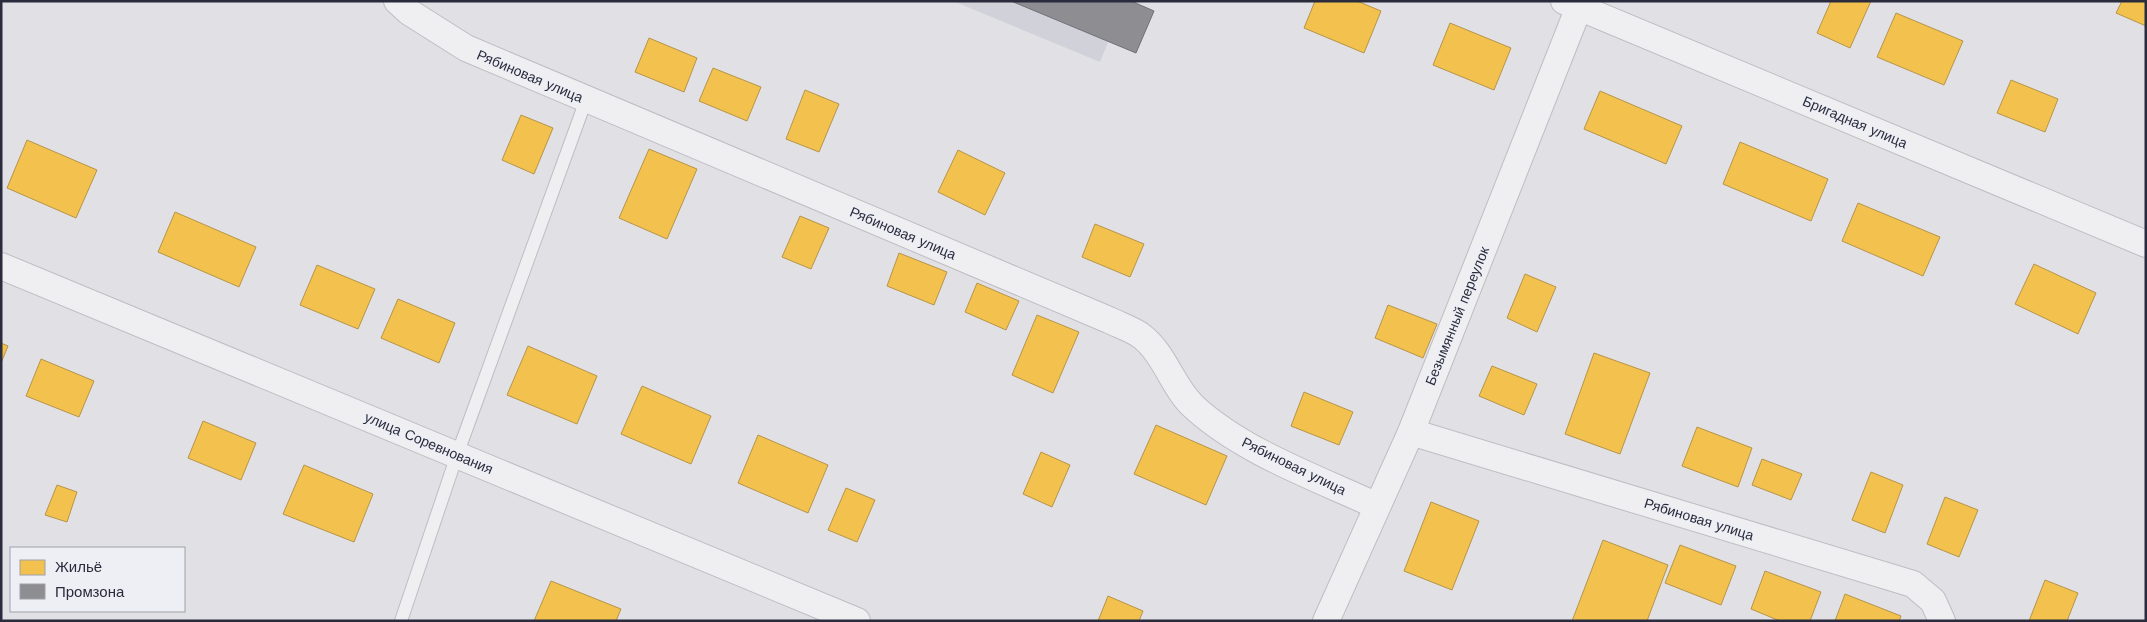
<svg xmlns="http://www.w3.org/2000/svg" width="2147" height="622" viewBox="0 0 2147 622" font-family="'Work Sans',sans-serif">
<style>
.built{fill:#d1d2d9}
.homes{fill:#f2c14e;stroke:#b69449}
.industry{fill:#8d8d92;stroke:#6f7078}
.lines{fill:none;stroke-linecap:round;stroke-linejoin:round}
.service-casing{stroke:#bebec2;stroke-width:14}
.minor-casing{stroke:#bebec2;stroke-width:28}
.service{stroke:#efeff2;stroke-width:12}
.minor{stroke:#efeff2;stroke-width:26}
.labels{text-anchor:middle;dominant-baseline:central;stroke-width:5;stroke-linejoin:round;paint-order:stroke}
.street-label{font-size:14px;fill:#2a2b3c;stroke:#eeeff4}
</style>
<rect width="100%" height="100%" fill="#e1e1e5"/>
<polygon class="built" points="953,1 1125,1 1100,62"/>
<g class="homes">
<polygon points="1315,1 1357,1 1381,11 1364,53 1304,28"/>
<polygon points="1831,1 1871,1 1850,48 1817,33"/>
<polygon points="2122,1 2146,1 2146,26 2116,13"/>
<polygon points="1896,13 1963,41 1944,85 1877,57"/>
<polygon points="1450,23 1511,48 1494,90 1433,65"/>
<polygon points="649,38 697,58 684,92 635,72"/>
<polygon points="713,68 761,87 747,121 699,101"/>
<polygon points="2011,80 2058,99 2045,132 1997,113"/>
<polygon points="805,90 839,104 819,152 786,139"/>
<polygon points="1600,91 1682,126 1666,164 1584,129"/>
<polygon points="521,115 553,128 534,174 502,160"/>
<polygon points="27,140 97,170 76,218 7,188"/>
<polygon points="1740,142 1828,179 1811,221 1723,184"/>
<polygon points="649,149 697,169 667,239 619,218"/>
<polygon points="958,150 1005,173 985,215 938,192"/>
<polygon points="1858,203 1940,237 1923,276 1842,241"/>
<polygon points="175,212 256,247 239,287 158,252"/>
<polygon points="800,216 829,228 811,269 782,257"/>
<polygon points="1095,224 1144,244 1130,277 1082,257"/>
<polygon points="899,253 947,272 934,305 887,286"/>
<polygon points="2034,264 2096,293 2078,334 2015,304"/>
<polygon points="317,265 375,289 358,329 300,305"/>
<polygon points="1525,274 1556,287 1537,332 1507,318"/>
<polygon points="977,283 1019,301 1006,330 965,312"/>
<polygon points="398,299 455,323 439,363 381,338"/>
<polygon points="1388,305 1437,324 1423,358 1375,338"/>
<polygon points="1037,315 1079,332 1053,393 1012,375"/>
<polygon points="1,343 8,346 1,363"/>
<polygon points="528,346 597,376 577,424 507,395"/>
<polygon points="1594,353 1650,373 1620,454 1565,434"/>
<polygon points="41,359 94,381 79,417 26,396"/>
<polygon points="1492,366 1537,384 1524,415 1479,396"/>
<polygon points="642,386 711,416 691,464 621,434"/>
<polygon points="1304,392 1353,412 1339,445 1291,426"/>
<polygon points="203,421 256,443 241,480 188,458"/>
<polygon points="1156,425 1227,456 1206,505 1134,474"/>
<polygon points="1697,427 1752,448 1738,487 1682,466"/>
<polygon points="758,435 828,465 808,513 738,483"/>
<polygon points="1041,452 1070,465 1052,507 1023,494"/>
<polygon points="1762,459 1802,474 1791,500 1752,485"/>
<polygon points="304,465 373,494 354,542 283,514"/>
<polygon points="1871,472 1903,485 1885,533 1852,520"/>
<polygon points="57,485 77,492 67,522 45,515"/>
<polygon points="846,488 875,500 857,542 828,530"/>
<polygon points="1945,497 1978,510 1959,557 1927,544"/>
<polygon points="1431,502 1479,521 1452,590 1404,571"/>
<polygon points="1603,540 1668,565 1647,621 1572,621"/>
<polygon points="1680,545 1736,566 1721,605 1665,583"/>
<polygon points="1765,571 1821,592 1810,621 1780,621 1751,609"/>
<polygon points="2045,580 2078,593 2067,621 2029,621"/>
<polygon points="551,581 621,609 616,621 534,621"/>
<polygon points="1845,594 1901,616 1899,621 1835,621"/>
<polygon points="1108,596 1143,611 1139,621 1098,621"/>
</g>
<polygon class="industry" points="1011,1 1131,1 1154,11 1136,53"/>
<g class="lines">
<defs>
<polyline id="service" points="401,621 457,455 586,100"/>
<g id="minor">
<path d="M397,1l12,11 57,36 643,272c10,5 22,9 31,15 25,18 32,52 54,72 49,45 123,71 183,99"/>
<polyline points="1564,1 2146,244"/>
<polyline points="1,266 857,621"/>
<polyline points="1411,432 1913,584 1933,601 1942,621"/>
<polyline points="1326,621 1411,432 1579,7"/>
</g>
</defs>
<use href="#service" class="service-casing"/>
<use href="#minor" class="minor-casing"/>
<use href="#service" class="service"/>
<use href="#minor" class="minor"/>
</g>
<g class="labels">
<g class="street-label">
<text transform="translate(530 76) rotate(23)">Рябиновая улица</text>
<text transform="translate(1855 122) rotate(23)">Бригадная улица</text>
<text transform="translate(903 233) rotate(23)">Рябиновая улица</text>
<text transform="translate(1457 316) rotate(-68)">Безымянный переулок</text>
<text transform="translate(429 443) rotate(23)">улица Соревнования</text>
<text transform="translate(1294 466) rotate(26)">Рябиновая улица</text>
<text transform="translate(1699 519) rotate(17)">Рябиновая улица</text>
</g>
</g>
<rect width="2147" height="622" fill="none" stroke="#2a2b3c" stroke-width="5"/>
<rect x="10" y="547" width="175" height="65" fill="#eeeff4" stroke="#a0a1aa"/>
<rect x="20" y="560" width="25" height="15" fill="#f2c14e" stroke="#a0a1aa"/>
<text x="55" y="572" font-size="15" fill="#2a2b3c">Жильё</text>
<rect x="20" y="584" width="25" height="15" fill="#8d8d92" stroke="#a0a1aa"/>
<text x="55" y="597" font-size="15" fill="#2a2b3c">Промзона</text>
</svg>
